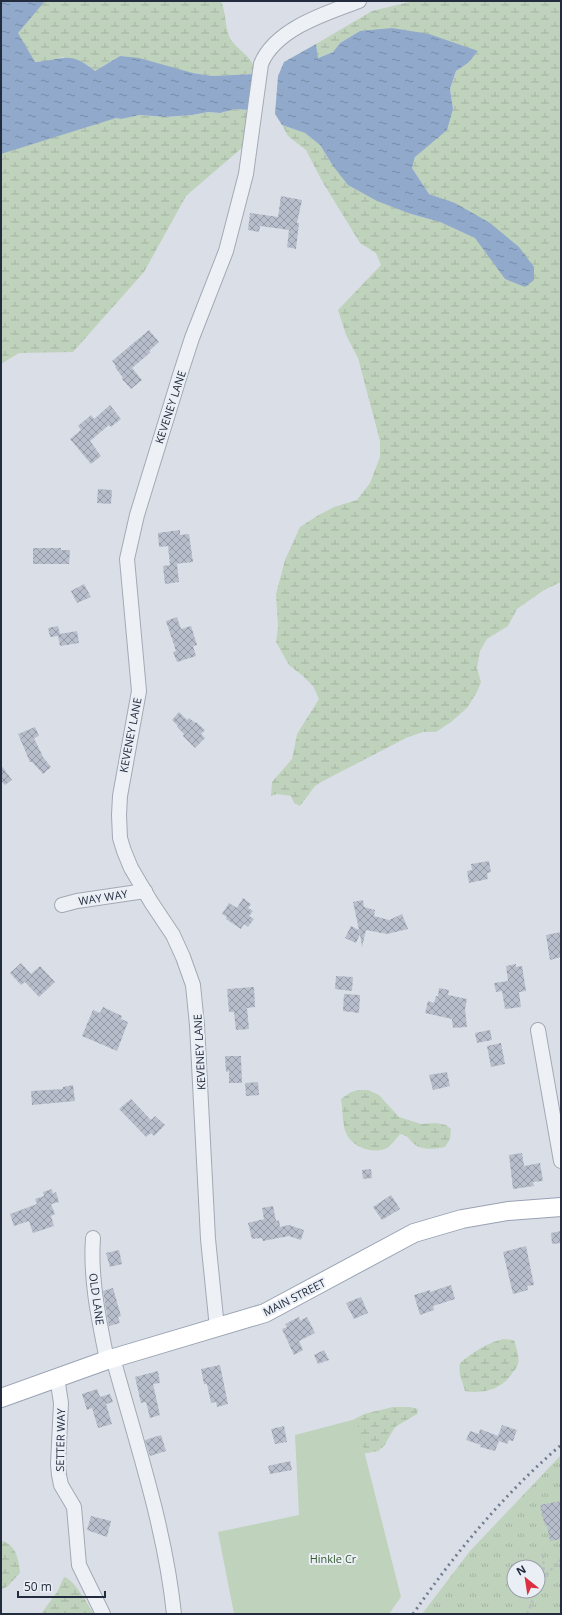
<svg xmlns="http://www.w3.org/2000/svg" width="562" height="1615" viewBox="0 0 562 1615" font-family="'Open Sans',sans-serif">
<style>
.grass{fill:url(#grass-tufts);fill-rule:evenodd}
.wetland{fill:url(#wetland-marsh)}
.green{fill:#bfd2bb}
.water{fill:url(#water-ripples)}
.building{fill:url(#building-cross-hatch)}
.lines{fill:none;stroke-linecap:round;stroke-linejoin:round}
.minor-casing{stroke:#a3a9b4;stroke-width:16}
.major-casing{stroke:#99a2b4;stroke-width:20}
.path{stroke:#b8bdc5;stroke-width:2;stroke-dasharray:3 3;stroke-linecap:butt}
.minor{stroke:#edf0f5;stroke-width:14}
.major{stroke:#fff;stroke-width:18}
.rail{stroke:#737d92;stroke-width:3;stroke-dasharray:2 4;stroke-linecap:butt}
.labels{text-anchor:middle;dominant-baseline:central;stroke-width:4;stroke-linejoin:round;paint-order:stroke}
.street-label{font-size:11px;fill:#232c3e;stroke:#eaeef5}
.park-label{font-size:11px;fill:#355b2f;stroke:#eaeef5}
</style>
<defs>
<pattern id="grass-tufts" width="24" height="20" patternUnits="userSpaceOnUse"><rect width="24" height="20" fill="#bfd2bb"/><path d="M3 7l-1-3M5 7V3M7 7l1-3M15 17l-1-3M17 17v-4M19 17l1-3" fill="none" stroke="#a4b4a2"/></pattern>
<pattern id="wetland-marsh" width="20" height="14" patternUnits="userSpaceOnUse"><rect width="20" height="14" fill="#bfd2bb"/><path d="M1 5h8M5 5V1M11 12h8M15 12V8" fill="none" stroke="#a4b4a2"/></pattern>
<pattern id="water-ripples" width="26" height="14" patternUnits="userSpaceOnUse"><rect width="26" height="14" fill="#91aacb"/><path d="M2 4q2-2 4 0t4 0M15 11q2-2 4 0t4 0" fill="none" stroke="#768ba6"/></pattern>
<pattern id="building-cross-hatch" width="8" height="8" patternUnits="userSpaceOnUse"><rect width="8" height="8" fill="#b7bdca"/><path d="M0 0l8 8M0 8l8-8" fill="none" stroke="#949aa5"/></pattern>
</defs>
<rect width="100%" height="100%" fill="#dadfe7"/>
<path class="grass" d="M561,1455v159h-139l48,-63zM514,1567h24v24h-24z"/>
<g class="wetland">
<path d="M1,1h220c5,11 4,27 9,37 6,12 27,20 24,36l-42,2 -19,-3 -73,-17 -25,15 -7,-6 -25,-8 -15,4 -18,1z"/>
<polygon points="413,1 561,1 561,582 544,590 517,609 508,626 487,639 480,651 477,668 481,682 477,692 467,708 451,722 436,732 423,732 406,738 323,781 315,786 300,806 294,803 291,796 277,794 271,796 272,782 292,759 297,734 319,699 313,686 303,676 289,665 276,642 278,627 276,594 285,560 300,527 317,516 334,507 357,500 370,483 380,457 380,441 358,358 346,335 338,310 381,265 376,253 360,243 322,181 306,150 288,136 282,125 305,133 320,145 333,166 411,214 440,222 476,238 505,279 525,286 455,203 429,194 412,168 415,157 453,109 450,89 456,71 468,63 478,51 360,31 340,43 333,52 317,58 316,44 372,11"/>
<polygon points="1,93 121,119 140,115 165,117 192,115 208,112 220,113 235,109 249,110 243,147 186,196 144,272 73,352 19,353 1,364"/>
<path d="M359,1090h9l11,5 20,22 22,7 15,-1 10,2 5,4 -1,10 -5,8c-10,2 -24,4 -32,-4 -7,-7 -3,-6 -13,-9 -4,4 -8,11 -13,14 -14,7 -35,-1 -41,-15 -4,-9 -3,-23 -5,-34l10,-7z"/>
<path d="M503,1339l11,1c2,8 6,16 4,24 -1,3 -3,6 -5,8 -11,18 -29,22 -48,19 -3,-11 -7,-17 -5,-28 13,-11 27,-20 43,-24z"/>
<polygon points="393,1407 410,1407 418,1409 417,1414 395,1427 384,1446 378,1451 357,1455 351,1421 364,1414"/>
<path d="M1,1541c15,2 18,20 19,32l-12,13 -7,4z"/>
<path d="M64,1577c10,2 24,28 30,37h-53l16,-22z"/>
</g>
<polygon class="green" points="356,1419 401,1597 389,1614 234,1614 218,1532 299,1515 295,1435"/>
<g class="water">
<path d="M1,1h44l-27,32 17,29c29,-2 34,-12 60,9l25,-15 19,2 54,15 19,3 42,-2 -5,36 -14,-1 -15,4 -12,-1 -16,3 -27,2 -25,-2 -19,4 -5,-1 -115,36z"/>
<polygon points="392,28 429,34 478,51 468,63 456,71 450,89 453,109 447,130 415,157 412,168 429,194 455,203 490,223 519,247 534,267 534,280 525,287 505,279 475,238 440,222 411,214 377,201 348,185 333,166 320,145 305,133 282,125 275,114 278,76 284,62 316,44 318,58 333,52 340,43 360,31"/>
</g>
<g class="building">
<polygon points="281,196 302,200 297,223 299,223 296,249 287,247 289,230 260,226 259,232 248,230 250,213 278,217"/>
<polygon points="149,330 159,342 149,351 151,352 132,368 142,380 131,389 122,379 123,378 115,367 116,366 112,361"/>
<polygon points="110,405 121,419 111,427 109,425 90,441 101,456 91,464 70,439 81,430 78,426 91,415 94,419"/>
<polygon points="98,489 112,490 111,504 97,503"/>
<polygon points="180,530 180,535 189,534 193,562 174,564 177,564 179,582 165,584 163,566 170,565 168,546 159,547 158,533"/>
<polygon points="33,548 61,548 61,550 70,550 69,564 33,564"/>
<polygon points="84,584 91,597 77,603 71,591"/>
<polygon points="177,617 181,629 191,626 197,645 193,646 196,656 177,662 173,652 176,651 166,621"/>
<polygon points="58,626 60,634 77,631 79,643 60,646 58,636 50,637 48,628"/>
<polygon points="179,712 187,720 189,718 195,723 196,722 205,730 201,734 205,738 195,748 183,736 184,734 177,727 178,726 172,720"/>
<polygon points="35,727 39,736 34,738 43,757 51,767 43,774 32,762 30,762 18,734"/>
<polygon points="1,765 12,780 5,785 1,781"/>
<polygon points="489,861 491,872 487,873 488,879 469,883 467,871 472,870 471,864"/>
<polygon points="243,898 251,904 248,908 253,911 249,916 254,919 248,927 244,924 241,929 226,919 227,917 222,914 229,903 237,908"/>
<polygon points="363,900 364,907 375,910 374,916 389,920 402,914 408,929 387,934 366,930 362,947 360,934 356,943 345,938 351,926 359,930 353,902"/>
<polygon points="561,932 561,957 550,960 546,935"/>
<polygon points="21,963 31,974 40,966 55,982 39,997 25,982 21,985 10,973"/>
<polygon points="516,964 516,967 522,966 526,991 519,992 521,1007 505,1009 502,991 496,992 494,983 508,981 506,966"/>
<polygon points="336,976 353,977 352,991 335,989"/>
<polygon points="254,987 255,1007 247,1008 249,1029 236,1030 234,1012 229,1012 227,989"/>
<polygon points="439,988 449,990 448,995 467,999 465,1009 467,1027 453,1028 452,1019 425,1013 428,1001 434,1003 436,996 438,996"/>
<polygon points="344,994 360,995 359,1013 343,1011"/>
<polygon points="103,1007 122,1016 121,1019 128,1022 117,1051 82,1036 93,1010 100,1013"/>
<polygon points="490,1030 492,1040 477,1043 475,1033"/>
<polygon points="501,1043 505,1064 491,1067 487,1046"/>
<polygon points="225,1056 241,1056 242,1083 229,1083 229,1071 226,1072"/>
<polygon points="447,1072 450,1086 433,1090 429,1075"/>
<polygon points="258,1082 259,1095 246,1096 245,1083"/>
<polygon points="73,1085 75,1101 32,1105 31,1091 63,1089 63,1087"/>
<polygon points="131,1099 151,1120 155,1116 165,1125 154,1136 151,1133 146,1137 119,1109"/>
<polygon points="522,1153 524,1166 540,1163 543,1181 533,1182 534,1186 513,1189 509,1155"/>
<polygon points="371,1169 372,1178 363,1179 362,1170"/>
<polygon points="52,1189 53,1194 56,1192 59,1202 51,1204 55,1214 51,1216 54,1226 33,1233 29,1221 14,1226 10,1214 37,1204 35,1199 44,1196 43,1192"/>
<polygon points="391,1195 400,1209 382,1220 373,1207"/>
<polygon points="273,1206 276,1221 279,1220 280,1227 289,1225 304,1230 301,1240 289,1236 263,1241 262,1238 252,1239 248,1223 264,1219 262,1208"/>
<polygon points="561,1231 561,1243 552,1244 551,1233"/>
<polygon points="526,1246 534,1285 527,1286 528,1290 513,1294 503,1252"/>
<polygon points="119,1250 122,1264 110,1267 106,1253"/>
<polygon points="451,1285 455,1299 433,1306 434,1310 420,1315 414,1295 430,1290 430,1292"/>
<polygon points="113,1288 121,1316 118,1317 120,1323 109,1326 103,1291"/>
<polygon points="361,1297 368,1313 354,1319 346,1303"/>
<polygon points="299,1317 300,1321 307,1317 315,1333 299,1341 303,1350 294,1355 282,1329 287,1327 285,1324"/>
<polygon points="324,1350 329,1360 318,1364 314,1355"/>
<polygon points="220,1365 228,1404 217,1407 216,1402 211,1403 207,1384 204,1384 201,1369"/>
<polygon points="158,1371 160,1383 153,1384 160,1415 150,1418 146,1402 141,1403 135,1377"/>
<polygon points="97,1389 100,1397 110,1394 113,1402 106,1404 112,1424 98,1428 92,1408 87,1410 82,1394"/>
<polygon points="502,1425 517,1430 513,1441 509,1440 507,1444 499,1441 495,1451 480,1447 481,1445 466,1440 470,1431 479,1434 480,1429 498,1436"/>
<polygon points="284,1426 287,1442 275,1444 271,1429"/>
<polygon points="161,1435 166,1451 150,1456 145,1440"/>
<polygon points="290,1461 292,1470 270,1474 268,1466"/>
<polygon points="561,1501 561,1539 550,1541 547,1525 545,1526 540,1505"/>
<polygon points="91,1516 111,1521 107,1537 87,1530"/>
</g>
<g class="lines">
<defs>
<g id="minor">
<polyline points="62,905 77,901 145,891"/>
<polyline points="538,1030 561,1161"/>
<path d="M93,1238c-3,41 6,82 14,122"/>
<path d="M217,1328l-9,-89 -11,-214 -4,-40 -10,-28 -10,-22 -22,-33 -20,-34 -7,-17 -4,-13 -1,-23 1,-19 19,-105 -12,-132 10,-44 43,-140 12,-37 34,-87 20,-77 15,-110c14,-35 65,-51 98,-63"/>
<path d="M113,1358c23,84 52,169 61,256"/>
<polyline points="57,1377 61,1403 58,1464 59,1475 61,1485 74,1507 79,1565 103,1614"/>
</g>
<polyline id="major" points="1,1398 107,1360 265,1313 414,1233 462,1219 508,1211 561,1207"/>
</defs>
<use href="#minor" class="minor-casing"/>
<use href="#major" class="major-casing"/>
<g class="path">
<polyline points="542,1579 561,1559"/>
<polyline points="538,1587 544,1572 543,1555"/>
<polyline points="527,1614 536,1591"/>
</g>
<use href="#minor" class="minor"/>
<use href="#major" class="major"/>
<path class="rail" d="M413,1614c43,-62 91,-120 148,-169"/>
</g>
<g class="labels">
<g class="street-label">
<text transform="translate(170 407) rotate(-72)">KEVENEY LANE</text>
<text transform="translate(130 735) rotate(-79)">KEVENEY LANE</text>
<text transform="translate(103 897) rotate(-9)">WAY WAY</text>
<text transform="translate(199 1052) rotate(-93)">KEVENEY LANE</text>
<text transform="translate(294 1297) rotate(-27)">MAIN STREET</text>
<text transform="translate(97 1299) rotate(82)">OLD LANE</text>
<text transform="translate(60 1440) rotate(-89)">SETTER WAY</text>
</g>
<g class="park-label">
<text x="333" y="1558">Hinkle Cr</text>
</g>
</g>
<rect width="562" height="1615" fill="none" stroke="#232c3e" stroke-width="4"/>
<g transform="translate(526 1579) rotate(330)"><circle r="19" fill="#eaeef5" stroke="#9aa0ac"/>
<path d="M0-3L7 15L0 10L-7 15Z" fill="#da3142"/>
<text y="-6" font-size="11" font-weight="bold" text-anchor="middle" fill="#232c3e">N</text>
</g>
<path d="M18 1591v6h87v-6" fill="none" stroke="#232c3e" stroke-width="2"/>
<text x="24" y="1591" font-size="12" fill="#232c3e" stroke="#eaeef5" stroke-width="3" paint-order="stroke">50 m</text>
</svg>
